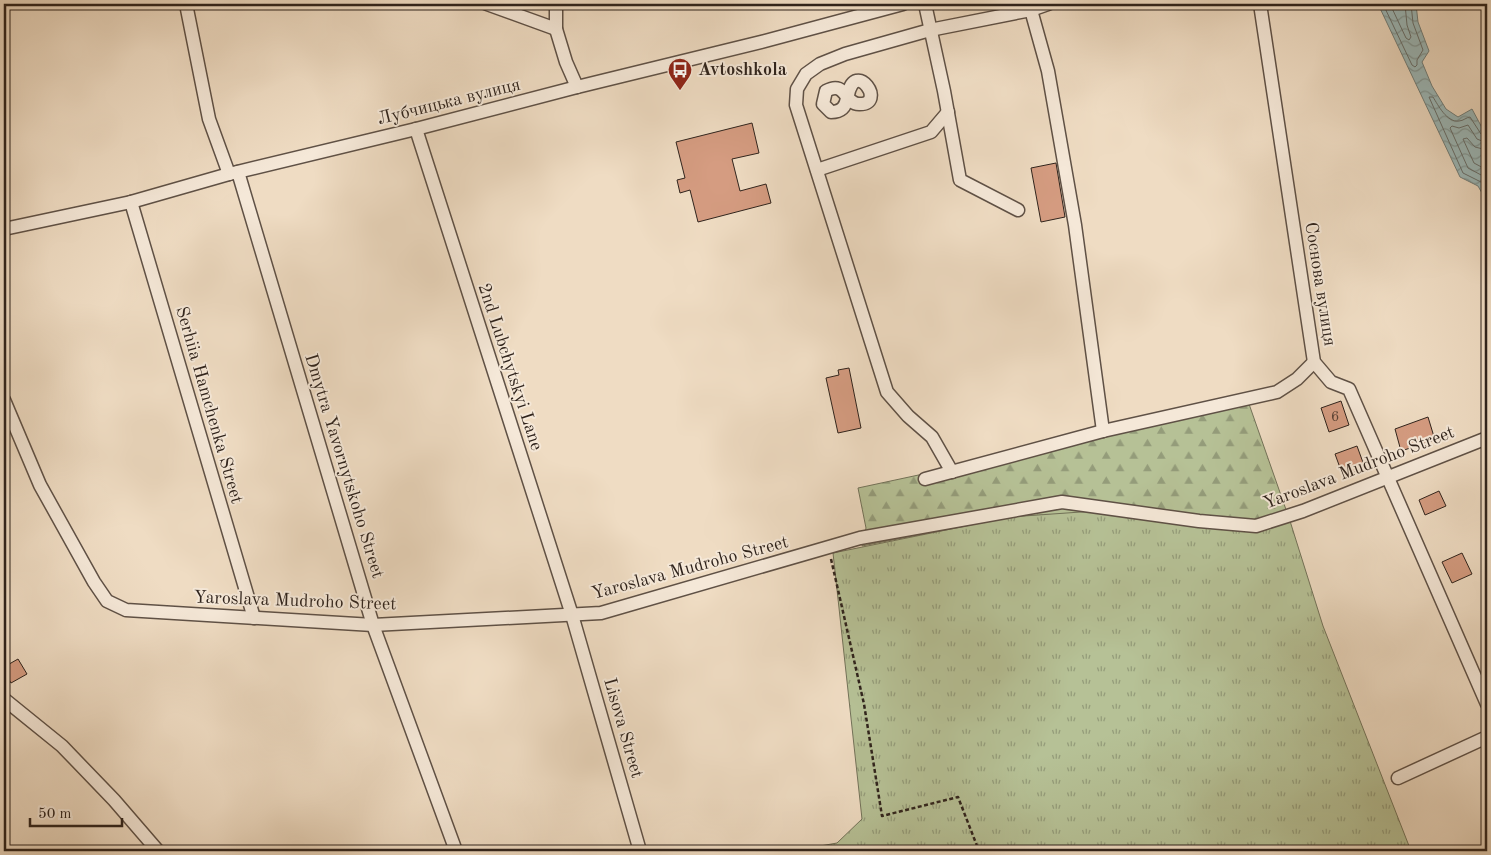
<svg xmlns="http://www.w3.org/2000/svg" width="1491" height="855" viewBox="0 0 1491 855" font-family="'Old Standard TT',serif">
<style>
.forest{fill:url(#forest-firs);stroke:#727259}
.park{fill:url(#park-tufts);stroke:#727259}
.water{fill:url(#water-waves);stroke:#707e7b}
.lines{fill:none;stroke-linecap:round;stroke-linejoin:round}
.shore{stroke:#666e6c;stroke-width:1}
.building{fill:#d59c81;stroke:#2f231c}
.minor-casing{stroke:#5f5146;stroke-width:15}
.path{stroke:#2f231c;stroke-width:2.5;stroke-dasharray:4 2.5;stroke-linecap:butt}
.minor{stroke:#f5e8d8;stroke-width:12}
.labels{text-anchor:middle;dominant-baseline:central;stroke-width:4;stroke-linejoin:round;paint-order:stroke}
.number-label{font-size:15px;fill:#584135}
.poi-label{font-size:18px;font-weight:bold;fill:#2f231c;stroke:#f5e8d8;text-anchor:start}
.street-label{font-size:18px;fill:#2f231c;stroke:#f5e8d8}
</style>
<defs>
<pattern id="forest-firs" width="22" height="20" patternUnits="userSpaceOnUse" patternTransform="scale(1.25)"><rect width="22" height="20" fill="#b6c196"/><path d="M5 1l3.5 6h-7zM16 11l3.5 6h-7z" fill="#949c7a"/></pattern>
<pattern id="park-tufts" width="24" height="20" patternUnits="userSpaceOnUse" patternTransform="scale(1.25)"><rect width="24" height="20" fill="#b6c196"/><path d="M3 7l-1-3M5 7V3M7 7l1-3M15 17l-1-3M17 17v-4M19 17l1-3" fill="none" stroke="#949c7a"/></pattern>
<pattern id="water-waves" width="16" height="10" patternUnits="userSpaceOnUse" patternTransform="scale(1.25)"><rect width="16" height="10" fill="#9cbabb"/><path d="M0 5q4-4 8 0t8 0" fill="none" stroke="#809797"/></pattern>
</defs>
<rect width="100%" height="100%" fill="#efdcc3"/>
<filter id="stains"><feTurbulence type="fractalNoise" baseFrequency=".004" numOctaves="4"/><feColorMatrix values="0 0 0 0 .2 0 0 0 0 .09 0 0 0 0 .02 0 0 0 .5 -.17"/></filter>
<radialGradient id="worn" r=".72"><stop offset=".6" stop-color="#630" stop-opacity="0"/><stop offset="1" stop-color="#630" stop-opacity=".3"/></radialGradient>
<polygon class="forest" points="1249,404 1290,521 1192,526 1114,511 1010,517 862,546 866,528 858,488"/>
<polygon class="park" points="1109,510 1192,526 1290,521 1323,626 1411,851 792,851 837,843 862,819 833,553 1010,517"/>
<polygon class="water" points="1378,4 1416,4 1418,22 1429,51 1422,62 1432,86 1446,109 1458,117 1472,109 1487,137 1487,202 1478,186 1460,177"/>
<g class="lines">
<g class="shore">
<polyline points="1383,4 1412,65 1415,67 1417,65 1417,60 1423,50 1413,23 1411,4"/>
<polyline points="1390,4 1406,38 1409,40 1411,37 1407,25 1405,4"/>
<path d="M1487,136l-6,-2 -11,-17c-3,0 -7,4 -11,4 -12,2 -21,-16 -26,-24h-4l34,76 18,9 6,10"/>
<polyline points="1487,143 1477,139 1468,125 1459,128 1452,126 1450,128 1468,168 1483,176 1487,180"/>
<polyline points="1487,150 1475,147 1467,138 1463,139 1474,163 1487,170"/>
</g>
</g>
<g class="building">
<polygon points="752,123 759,153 732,159 740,191 766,184 771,203 698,222 690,190 680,193 677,180 685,178 676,142"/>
<polygon points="1056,163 1065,217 1041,222 1031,168"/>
<polygon points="849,368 861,428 838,433 826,378 839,375 838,370"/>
<polygon points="1341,401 1349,425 1329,432 1321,408"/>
<polygon points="1428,417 1435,440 1401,451 1395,429"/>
<polygon points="1357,446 1365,468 1343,476 1335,454"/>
<polygon points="1439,491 1446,506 1425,515 1419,500"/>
<polygon points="1462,553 1472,574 1452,583 1442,562"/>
<polygon points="18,659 27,674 11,683 4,671 4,667"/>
</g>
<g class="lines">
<defs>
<g id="minor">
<polyline points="186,4 209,119 229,174"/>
<polyline points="487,4 556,29"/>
<polyline points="556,4 556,29 566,62 577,87"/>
<polyline points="925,4 944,91 960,180 1018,210"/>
<polyline points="1260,4 1314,362 1331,382 1349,389 1487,704"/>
<polyline points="1031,10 1048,71 1075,225 1103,431"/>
<path d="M847,97c-1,10 -6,15 -16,15l-8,-8 3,-13c20,-11 18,13 33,13 29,1 -4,-46 -11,-9"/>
<polyline points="416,129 572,615 640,851"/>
<polyline points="817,170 931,132 948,112"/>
<polyline points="238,172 373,625 456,851"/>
<polyline points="131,202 254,618"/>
<polyline points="4,229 131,202 229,174 416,129 577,87 765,41 903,4"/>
<polyline points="4,400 40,485 94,582 107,601 126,610 373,625 601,613 860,538 1062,502 1199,521 1256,526 1303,511 1487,438"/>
<polyline points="952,472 932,437 908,416 887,392 796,105 797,89 806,74 820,64 845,54 930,30 1031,10 1048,4"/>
<polyline points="925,479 1103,431 1277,392 1297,379 1314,362"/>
<polyline points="4,699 62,746 114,800 158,851"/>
<polyline points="1398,778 1487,737"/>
</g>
</defs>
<use href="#minor" class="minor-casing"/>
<polyline class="path" points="831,559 864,704 882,816 958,797 979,851"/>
<use href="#minor" class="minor"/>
</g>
<defs>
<symbol id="bus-pin" viewBox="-11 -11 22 30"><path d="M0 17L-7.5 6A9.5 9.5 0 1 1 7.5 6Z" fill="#8f2418" stroke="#f5e8d8"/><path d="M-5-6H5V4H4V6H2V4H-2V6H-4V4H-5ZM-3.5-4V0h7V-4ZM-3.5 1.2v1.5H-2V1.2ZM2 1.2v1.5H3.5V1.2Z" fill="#fff"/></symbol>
</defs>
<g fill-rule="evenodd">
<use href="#bus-pin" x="666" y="56" width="28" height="38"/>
</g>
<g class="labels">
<g class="number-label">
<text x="1335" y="417">6</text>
</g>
<g class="poi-label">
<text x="698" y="70">Avtoshkola</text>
</g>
<g class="street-label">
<text transform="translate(449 102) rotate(-14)">Лубчицька вулиця</text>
<text transform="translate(1320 284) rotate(81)">Соснова вулиця</text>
<text transform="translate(510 367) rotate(72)">2nd Lubchytskyi Lane</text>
<text transform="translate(209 405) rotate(74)">Serhiia Hamchenka Street</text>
<text transform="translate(344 466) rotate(73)">Dmytra Yavornytskoho Street</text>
<text transform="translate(1359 468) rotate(-21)">Yaroslava Mudroho Street</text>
<text transform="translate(690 568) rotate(-15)">Yaroslava Mudroho Street</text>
<text transform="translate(295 601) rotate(2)">Yaroslava Mudroho Street</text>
<text transform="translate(623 728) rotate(74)">Lisova Street</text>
</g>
</g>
<rect width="1491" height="855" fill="none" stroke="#efdcc3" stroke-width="20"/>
<rect x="5" y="5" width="1481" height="845" fill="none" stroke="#2f231c" stroke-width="2.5"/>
<rect x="10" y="10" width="1471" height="835" fill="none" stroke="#2f231c"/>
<path d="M30 818v8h92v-8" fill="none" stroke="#2f231c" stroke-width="2.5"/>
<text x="38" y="818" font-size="15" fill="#2f231c" stroke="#f5e8d8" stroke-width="4" paint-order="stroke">50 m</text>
<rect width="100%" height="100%" filter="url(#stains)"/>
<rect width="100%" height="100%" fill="url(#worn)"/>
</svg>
